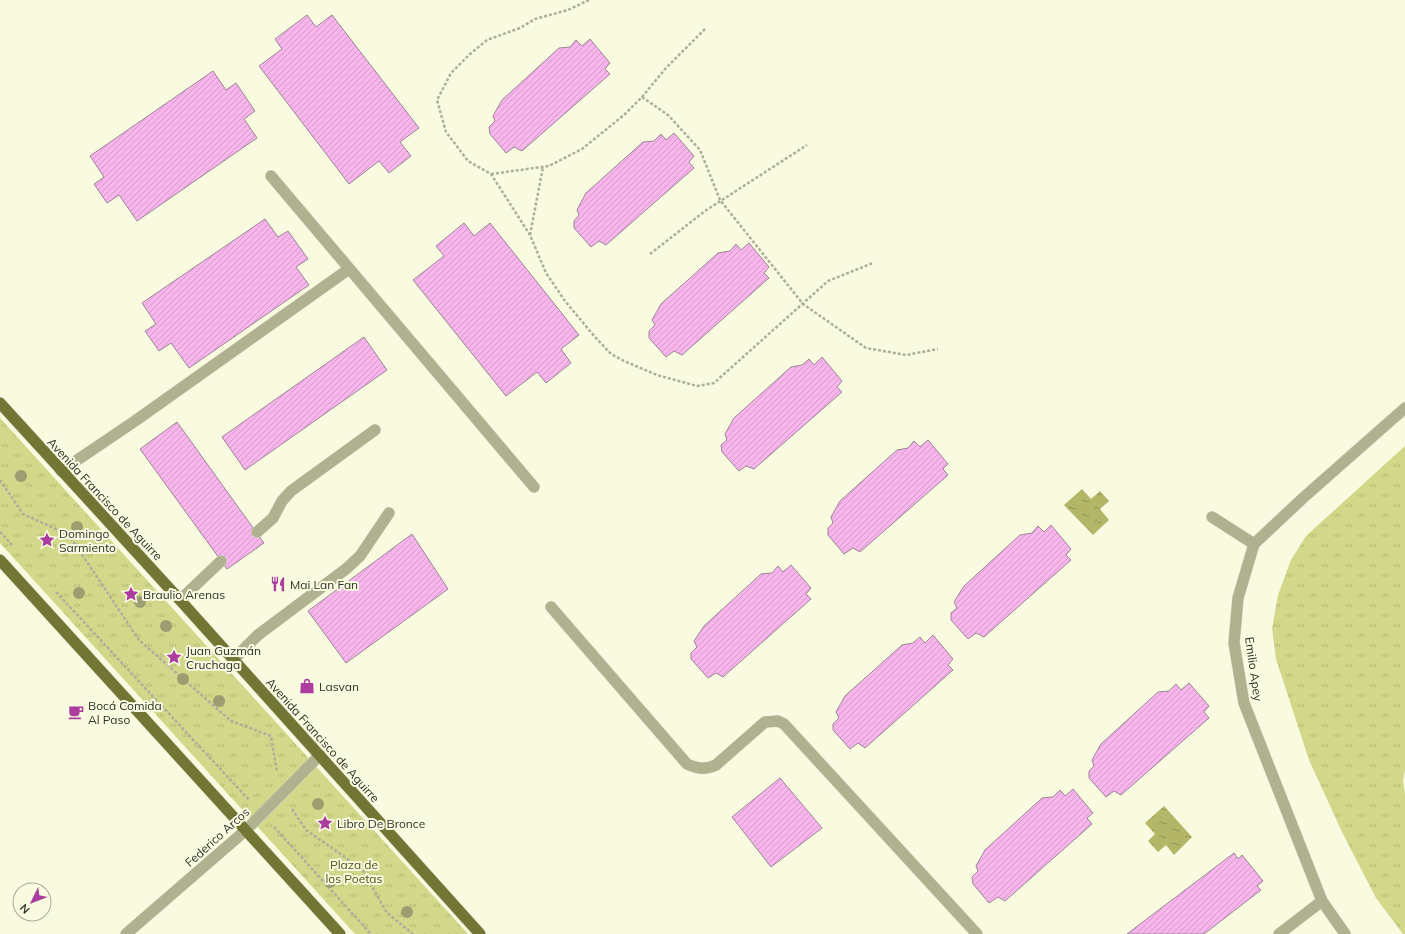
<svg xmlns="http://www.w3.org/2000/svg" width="1405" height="934" viewBox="0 0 1405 934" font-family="Mulish,sans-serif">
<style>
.park{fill:url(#park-tufts)}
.water{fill:url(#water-ripples)}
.building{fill:url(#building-hatch);stroke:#998595}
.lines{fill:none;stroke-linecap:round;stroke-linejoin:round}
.service-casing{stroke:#d5d7c0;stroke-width:12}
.minor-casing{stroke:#d5d7c0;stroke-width:12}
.primary-casing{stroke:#d5d7c0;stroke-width:12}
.path{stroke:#adaf9b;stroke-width:2.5;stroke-dasharray:3 2;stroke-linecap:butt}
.service{stroke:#afb18f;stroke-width:11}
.minor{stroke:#afb18f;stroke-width:11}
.primary{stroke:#727533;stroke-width:11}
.tree{fill:#9c9e71}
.labels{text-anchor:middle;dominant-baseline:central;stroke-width:4;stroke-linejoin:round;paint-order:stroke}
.street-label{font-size:12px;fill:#303127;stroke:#f9fbe1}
.poi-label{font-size:12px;fill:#303127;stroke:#f9fbe1;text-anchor:start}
.park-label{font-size:12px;fill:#4f5115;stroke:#f9fbe1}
</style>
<defs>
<pattern id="park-tufts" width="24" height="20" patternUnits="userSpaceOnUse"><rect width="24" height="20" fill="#d2d789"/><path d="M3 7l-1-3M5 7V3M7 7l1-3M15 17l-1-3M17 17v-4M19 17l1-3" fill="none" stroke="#b5b976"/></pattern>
<pattern id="water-ripples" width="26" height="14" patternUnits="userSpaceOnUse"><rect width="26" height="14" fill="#b2b666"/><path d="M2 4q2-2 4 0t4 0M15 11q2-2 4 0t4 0" fill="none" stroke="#919554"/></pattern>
<pattern id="building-hatch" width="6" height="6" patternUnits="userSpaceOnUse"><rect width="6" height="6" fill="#f7b5ec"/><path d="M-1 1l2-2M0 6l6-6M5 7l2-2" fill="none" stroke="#d49cca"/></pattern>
</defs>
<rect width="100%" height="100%" fill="#f9fbe1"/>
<g class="park">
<polygon points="0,418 468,934 355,934 0,543"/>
<polygon points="1405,446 1405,770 1403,781 1405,794 1405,934 1403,934 1376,898 1342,832 1309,760 1276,659 1272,628 1278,595 1291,560 1306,536"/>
</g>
<g class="water">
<polygon points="1082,489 1091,499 1100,491 1109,501 1100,509 1109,520 1093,535 1064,505"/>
<polygon points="1164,806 1192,837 1174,855 1166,845 1158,852 1148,841 1155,834 1145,823"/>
</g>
<g class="building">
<polygon points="307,15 316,27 332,15 419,128 400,142 411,156 389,173 379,161 349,184 259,66 282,49 275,39"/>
<polygon points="590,39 610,63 605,69 610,74 522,151 514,147 506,153 490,134 489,127 495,121 493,116 502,100 559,48 570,47 576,40 582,46"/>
<polygon points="213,71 226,90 236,83 255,111 244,119 257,138 137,221 119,195 107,203 94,184 104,177 90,156"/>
<polygon points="674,133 694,156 689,162 694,168 606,245 599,241 591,247 574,228 574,221 579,215 577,210 586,193 643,142 654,141 661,134 666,140"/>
<polygon points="265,219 278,237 288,231 308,259 296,267 309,285 189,368 171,343 159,351 145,331 156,324 142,303"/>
<polygon points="464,223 474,236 490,223 579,335 561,349 571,363 546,383 537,372 506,396 413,280 444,256 436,246"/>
<polygon points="749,243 769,267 764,273 769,278 682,355 674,351 666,357 649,338 649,331 655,325 652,320 661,304 718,253 730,251 736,244 741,250"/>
<polygon points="364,337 387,370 245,470 222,437"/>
<polygon points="822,357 842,381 837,387 842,392 754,469 746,466 739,471 722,452 721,445 727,440 725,434 734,418 791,367 802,365 809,359 814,365"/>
<polygon points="177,422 264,543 227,569 140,449"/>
<polygon points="928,440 948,464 943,469 948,475 860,552 853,548 844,554 828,535 828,528 833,523 831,517 840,501 897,450 908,448 914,441 920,447"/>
<polygon points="1051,525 1071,549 1066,555 1071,560 984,637 976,633 968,639 951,620 951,613 957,608 954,602 964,586 1020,535 1032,533 1038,526 1044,532"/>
<polygon points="412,534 448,589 346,663 308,611"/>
<polygon points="791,565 811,588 806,594 811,599 723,677 716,673 708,678 691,659 691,653 697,647 694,641 704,626 761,574 772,573 778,566 783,572"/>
<polygon points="933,635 953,659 948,665 953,670 865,748 858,743 850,749 833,730 833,724 839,718 836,712 845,696 902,645 913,643 920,637 925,643"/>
<polygon points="1189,683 1209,706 1204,712 1209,718 1121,795 1114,791 1106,797 1089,778 1089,771 1094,766 1092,760 1101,744 1158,692 1169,691 1176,684 1181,690"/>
<polygon points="780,778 822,828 771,867 732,817"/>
<polygon points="1073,789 1093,813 1087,818 1092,824 1005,901 998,897 989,903 973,884 972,877 978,871 976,866 985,850 1042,798 1053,797 1060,790 1065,796"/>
<polygon points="1234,853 1238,859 1242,855 1263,881 1257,886 1261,890 1204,934 1127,934"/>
</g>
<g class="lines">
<defs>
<g id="service">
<polyline points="271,176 534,487"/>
<polyline points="61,471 135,421 349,269"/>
<polyline points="1212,517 1254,544"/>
<polyline points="257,532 273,518 282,501 291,491 375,430"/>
<polyline points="180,600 221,561"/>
<path d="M551,607l136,157c10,5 19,6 29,1l49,-43 13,-1 6,3 193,210"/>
<polyline points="233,660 258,635 346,569 360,556 389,513"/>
</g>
<g id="minor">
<polyline points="126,934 246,830 320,755"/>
<polyline points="1279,934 1322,901"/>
<polyline points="1345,934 1322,901 1244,703 1234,643 1238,598 1254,544 1303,498 1405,408"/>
</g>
<g id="primary">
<polyline points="0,403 180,600 480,934"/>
<polyline points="0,560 340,934"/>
</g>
</defs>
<use href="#service" class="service-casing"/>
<use href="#minor" class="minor-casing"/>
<use href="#primary" class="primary-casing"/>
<g class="path">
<polyline points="589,0 568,10 535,19 520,28 487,40 470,54 451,73 437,100 446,132 468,161 491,174 530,235 546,273 565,301 595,337 611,354 624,361 657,375 697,386 714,383 828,281 873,263"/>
<polyline points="642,97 668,115 700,150 720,200 803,304 866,348 906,355 938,349"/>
<polyline points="491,174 549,166 582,149 624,115 642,97 666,68 706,28"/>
<polyline points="530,235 543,167"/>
<polyline points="650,254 705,211 807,145"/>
<polyline points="0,480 23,514 69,535 139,640 231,721 271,736 277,772"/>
<polyline points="0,532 13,546"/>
<polyline points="56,592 250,801"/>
<polyline points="292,809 306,830 362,869 387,913 413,934"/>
<polyline points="274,827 371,934"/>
</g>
<use href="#service" class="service"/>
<use href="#minor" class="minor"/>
<use href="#primary" class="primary"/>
</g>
<g class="tree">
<circle cx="21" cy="476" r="6"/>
<circle cx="77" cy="527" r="6"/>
<circle cx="79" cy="593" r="6"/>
<circle cx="140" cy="602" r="6"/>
<circle cx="166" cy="626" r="6"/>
<circle cx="183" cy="679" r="6"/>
<circle cx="219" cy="701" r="6"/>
<circle cx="318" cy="804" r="6"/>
<circle cx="330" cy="882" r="6"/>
<circle cx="407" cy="912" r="6"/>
</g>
<defs>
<symbol id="sight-bare" viewBox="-9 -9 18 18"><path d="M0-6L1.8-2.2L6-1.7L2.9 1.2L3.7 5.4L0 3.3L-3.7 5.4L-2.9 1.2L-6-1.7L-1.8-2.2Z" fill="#aa3d9d" stroke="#f9fbe1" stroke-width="2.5" paint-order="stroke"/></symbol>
<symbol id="restaurant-bare" viewBox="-9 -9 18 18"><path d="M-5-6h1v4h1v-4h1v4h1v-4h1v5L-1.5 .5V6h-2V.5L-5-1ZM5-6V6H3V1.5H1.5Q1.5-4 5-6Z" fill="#aa3d9d" stroke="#f9fbe1" stroke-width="2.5" paint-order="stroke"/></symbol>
<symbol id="shop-bare" viewBox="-9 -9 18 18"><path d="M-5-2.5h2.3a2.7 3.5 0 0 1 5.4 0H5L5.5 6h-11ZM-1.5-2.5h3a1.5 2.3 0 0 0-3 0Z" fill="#aa3d9d" stroke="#f9fbe1" stroke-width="2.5" paint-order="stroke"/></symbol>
<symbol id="cafe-bare" viewBox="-9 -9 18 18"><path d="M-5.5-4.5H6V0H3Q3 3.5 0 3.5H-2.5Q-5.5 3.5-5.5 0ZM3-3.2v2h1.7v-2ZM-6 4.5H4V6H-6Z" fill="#aa3d9d" stroke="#f9fbe1" stroke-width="2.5" paint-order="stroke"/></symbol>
</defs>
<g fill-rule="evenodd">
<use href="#sight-bare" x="36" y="529" width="22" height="22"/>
<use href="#restaurant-bare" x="267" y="573" width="22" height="22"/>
<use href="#sight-bare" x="120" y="583" width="22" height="22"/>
<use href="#sight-bare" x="163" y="646" width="22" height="22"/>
<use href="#shop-bare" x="296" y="675" width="22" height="22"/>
<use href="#cafe-bare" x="65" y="701" width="22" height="22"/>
<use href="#sight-bare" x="314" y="812" width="22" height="22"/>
</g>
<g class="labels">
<g class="street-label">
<text transform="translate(105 499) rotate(47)">Avenida Francisco de Aguirre</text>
<text transform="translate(1254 669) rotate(82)">Emilio Apey</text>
<text transform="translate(323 740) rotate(48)">Avenida Francisco de Aguirre</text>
<text transform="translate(217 837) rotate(-42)">Federico Arcos</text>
</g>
<g class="poi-label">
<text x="59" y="533">Domingo<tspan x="59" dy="14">Sarmiento</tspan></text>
<text x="290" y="584">Mai Lan Fan</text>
<text x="143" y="594">Braulio Arenas</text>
<text x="186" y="650">Juan Guzmán<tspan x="186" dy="14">Cruchaga</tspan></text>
<text x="319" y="686">Lasvan</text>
<text x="88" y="705">Bocá Comida<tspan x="88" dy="14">Al Paso</tspan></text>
<text x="337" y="823">Libro De Bronce</text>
</g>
<g class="park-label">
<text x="354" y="864">Plaza de<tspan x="354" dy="14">los Poetas</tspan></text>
</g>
</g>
<g transform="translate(32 902) rotate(227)"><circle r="19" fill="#f9fbe1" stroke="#a9aa97"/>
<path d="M0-3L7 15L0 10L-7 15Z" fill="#aa3d9d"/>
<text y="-6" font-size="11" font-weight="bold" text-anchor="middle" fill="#303127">N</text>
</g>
</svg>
